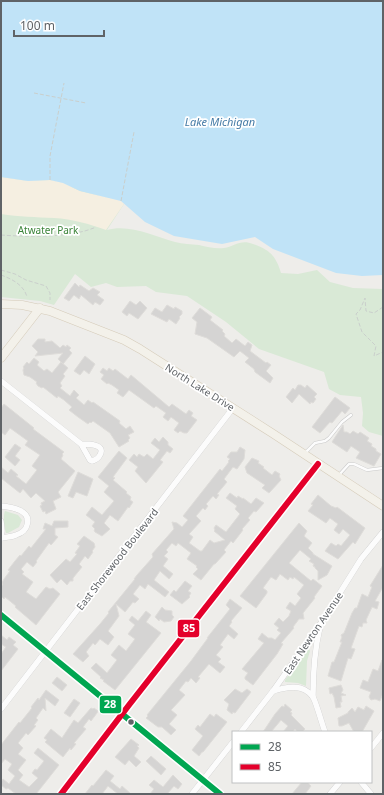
<svg xmlns="http://www.w3.org/2000/svg" width="384" height="795" viewBox="0 0 384 795" font-family="'Noto Sans',sans-serif">
<style>
.green{fill:#d9e9d6}
.sand{fill:#f5efe1}
.water{fill:#c0e3f7}
.building{fill:#d5d4d3;stroke:#dedcd9}
.lines{fill:none;stroke-linecap:round;stroke-linejoin:round}
.service-casing{stroke:#c9c9c9;stroke-width:3.5}
.minor-casing{stroke:#c9c9c9;stroke-width:6}
.tertiary-casing{stroke:#c9c9c9;stroke-width:8}
.primary-casing{stroke:#d5cbb9;stroke-width:9}
.path{stroke:#cacfcc;stroke-width:1;stroke-dasharray:4 2;stroke-linecap:butt}
.service{stroke:#fcfcfc;stroke-width:2.5}
.minor{stroke:#fcfcfc;stroke-width:5.5}
.tertiary{stroke:#fcfcfc;stroke-width:7}
.primary{stroke:#f3f1ea;stroke-width:8}
.bus-1-casing{stroke:#fff;stroke-width:9}
.bus-2-casing{stroke:#fff;stroke-width:9}
.bus-1{stroke:#00a651;stroke-width:6}
.bus-2{stroke:#e4002b;stroke-width:6}
.bus-dot{fill:#5f6367;stroke:#fff;stroke-width:1.5}
.labels{text-anchor:middle;dominant-baseline:central;stroke-width:3.5;stroke-linejoin:round;paint-order:stroke}
.park-label{font-size:10px;fill:#3b8439;stroke:#fff}
.street-label{font-size:10px;fill:#5f6367;stroke:#fff}
.water-label{font-size:11px;font-style:italic;fill:#457ba6;stroke:#fff}
.line-badge{stroke:#fff;stroke-width:1.5}
.badge-label{font-size:11px;text-anchor:middle;font-weight:bold;fill:#fff}
</style>
<rect width="100%" height="100%" fill="#eeedea"/>
<g class="green">
<path d="M1,177l27,4 22,-1 74,24 -17,26c23,-6 46,6 68,12 8,2 16,2 24,3 8,2 17,4 25,3 10,-1 16,-9 29,-4 17,6 23,12 28,29l17,1 19,-4 13,12 23,6 30,1v147l-14,-4 -7,-6 1,-13 -2,-16 -21,-2 -11,-6 -5,-17 -65,-23 -33,-27 -39,-26 -31,-4 -10,-6 -29,1 -11,-4 -15,4 -16,-13 -21,31 -14,-4 -39,-4z"/>
<path d="M5,511l13,4 4,5 -3,7 -11,6h-2c-2,-5 -3,-18 -1,-22z"/>
<polygon points="309,649 310,651 307,661 306,686 298,683 285,682 285,680 307,650"/>
</g>
<path class="sand" d="M1,177l27,4 22,-1 13,3 17,8 41,10 3,3 -18,26c-17,-6 -33,-11 -52,-12 -18,-1 -35,-1 -53,-4z"/>
<polygon class="water" points="1,1 383,1 383,275 362,276 336,273 273,249 255,237 222,244 174,236 145,222 121,201 80,191 63,183 50,180 28,181 1,177"/>
<g class="building">
<polygon points="75,283 79,287 80,285 89,291 93,288 100,292 97,295 104,300 100,305 95,302 93,305 81,295 79,299 74,295 69,301 64,298"/>
<polygon points="130,301 136,305 140,301 147,308 138,319 129,313 127,316 122,312"/>
<polygon points="167,305 174,309 175,307 182,311 182,314 179,317 180,318 176,324 169,319 167,322 151,314 155,308 162,312"/>
<polygon points="200,308 212,317 210,320 223,330 222,331 225,334 224,336 232,343 236,339 245,346 248,342 252,345 250,351 266,363 267,362 271,365 266,371 273,378 270,383 255,372 254,369 245,362 249,358 240,351 234,357 207,338 195,334 197,322 192,318"/>
<polygon points="38,339 45,339 45,342 52,341 60,348 63,345 66,347 67,345 71,348 69,350 72,353 63,364 58,359 63,353 35,356 38,352 32,346"/>
<polygon points="85,356 95,364 89,374 84,370 80,375 74,371"/>
<polygon points="34,358 39,362 37,365 44,371 47,369 52,373 61,362 68,368 63,374 65,376 60,383 62,386 60,388 70,396 74,390 79,395 76,398 84,405 88,400 92,403 93,402 120,421 119,423 126,429 130,426 134,432 128,435 130,438 128,440 129,441 119,447 110,433 93,421 91,423 90,422 88,424 78,417 69,410 72,407 64,400 58,396 57,398 43,387 42,388 38,386 36,383 37,382 30,377 24,375 23,370 24,368 23,367 27,362 29,364"/>
<polygon points="103,368 107,371 109,368 113,371 115,369 128,379 131,375 169,407 172,404 186,414 189,410 193,413 191,416 197,420 187,433 184,433 180,431 178,433 174,430 179,423 171,417 168,421 163,417 166,413 156,406 154,408 129,390 123,397 117,393 119,390 112,385 108,383 107,384 101,379 104,375 100,372"/>
<polygon points="298,385 301,385 305,388 307,385 317,394 314,397 316,399 313,403 311,402 310,404 299,394 292,403 286,397 293,388 295,390"/>
<polygon points="335,397 350,408 345,414 342,411 332,423 330,422 320,433 312,427"/>
<polygon points="4,404 34,428 33,429 64,452 62,454 63,455 61,459 75,471 58,492 61,497 53,501 56,509 46,514 45,511 43,512 40,506 42,505 41,503 45,501 36,493 31,498 23,489 20,493 1,478 1,467 8,473 11,469 18,475 16,476 26,484 37,470 32,466 40,455 25,445 28,441 10,428 5,435 1,432 1,408"/>
<polygon points="343,425 344,432 347,432 350,434 353,431 358,434 360,432 369,438 367,441 372,444 371,446 376,449 376,451 381,454 374,466 356,458 360,452 351,446 347,452 332,442"/>
<polygon points="163,437 168,442 168,445 173,449 170,453 167,451 160,460 163,462 146,483 135,471 138,467 129,460 134,454 137,457 139,454 144,457 147,454 153,459 160,450 151,443 155,438 159,442"/>
<polygon points="15,444 21,448 15,456 20,460 15,466 5,457"/>
<polygon points="240,447 245,450 244,459 237,469 233,467 224,479 227,482 217,494 219,495 216,499 213,496 206,504 208,506 205,510 203,508 196,516 201,521 189,534 193,537 189,543 200,551 202,551 210,540 214,543 225,540 214,531 215,530 214,528 216,525 226,532 240,514 235,509 237,506 226,498 230,493 237,498 238,496 243,499 243,498 251,504 256,498 264,503 256,512 254,511 248,518 250,520 242,529 243,530 233,543 231,541 224,550 226,552 215,564 214,564 201,580 193,574 198,569 196,567 197,566 187,559 191,553 178,543 176,546 172,543 166,550 168,552 164,556 168,559 163,566 173,574 169,579 160,571 154,580 169,592 165,597 148,584 145,589 140,585 133,594 139,599 135,603 133,602 125,612 116,604 119,616 108,631 114,637 108,645 100,639 95,645 93,643 86,652 89,656 83,662 73,654 100,624 109,613 108,612 135,579 134,579 137,575 153,557 152,554 159,546 174,529 172,522 177,523 182,527 188,520 183,516 220,469 222,471 229,462 228,461 230,459 227,457 231,452 237,452"/>
<polygon points="119,451 127,458 113,477 115,478 113,480 127,492 126,493 131,497 130,500 133,502 129,508 128,507 118,521 110,515 104,523 110,529 102,536 95,532 94,530 95,529 92,526 95,522 86,515 92,507 102,515 114,501 104,492 109,486 98,477"/>
<polygon points="252,458 259,461 258,463 264,467 263,468 272,475 275,471 280,474 279,476 281,480 269,493 262,488 265,485 247,473 245,467"/>
<polygon points="78,472 93,479 87,496 76,492 73,498 68,496"/>
<polygon points="318,495 331,506 336,508 337,507 365,528 355,544 353,542 338,559 325,551 331,543 336,546 338,544 341,546 350,535 343,529 339,534 334,530 338,524 330,518 326,523 308,511 313,505 311,504"/>
<polygon points="54,521 68,521 68,527 55,528 55,535 58,537 51,545 49,543 36,561 37,562 33,567 27,562 21,569 24,572 22,574 33,582 26,592 36,599 46,587 50,589 53,588 60,594 36,625 15,607 16,606 5,597 4,599 1,596 1,587 3,584 2,583 4,579 10,571 8,570 15,561 20,555 21,556 29,546 31,548 46,529 43,529 45,523 52,526"/>
<polygon points="299,523 307,531 304,536 312,543 308,548 313,553 313,554 332,566 327,575 318,580 318,571 315,568 315,567 313,566 314,564 309,561 311,559 300,550 289,563 311,581 313,579 322,586 314,597 315,598 303,613 304,619 299,619 293,627 294,628 281,643 283,644 277,654 253,685 245,679 245,677 248,673 242,669 264,643 258,639 262,633 268,638 272,638 275,640 281,633 277,630 279,628 274,624 279,618 283,622 289,616 291,611 286,608 290,602 295,606 301,598 297,594 304,585 294,577 293,579 290,577 288,580 280,574 276,580 271,577 263,588 267,591 267,593 256,608 240,596"/>
<polygon points="84,536 94,543 95,547 92,551 93,552 88,559 85,556 79,564 82,567 73,578 73,581 70,581 67,585 61,579 57,583 50,575 66,559 70,562 77,554 75,553 80,546 77,544"/>
<polygon points="383,565 383,587 375,601 379,602 377,609 372,607 366,620 367,623 363,623 362,627 359,626 351,648 355,649 351,659 348,658 341,681 328,676 332,662 334,662 342,642 340,642 342,637 341,635 344,633 352,613 355,608 357,608 362,594 368,597 372,587 370,586"/>
<polygon points="185,581 192,586 188,591 191,593 189,596 190,597 182,604 170,595 174,590 176,592"/>
<polygon points="230,599 242,608 231,621 232,622 229,626 238,634 234,639 228,634 220,645 223,647 216,655 221,659 218,662 225,667 220,673 209,664 198,677 200,678 196,683 191,678 188,682 186,681 179,690 185,695 171,710 177,715 169,724 176,730 171,735 162,727 158,727 146,718 148,716 147,715 191,661 208,638 207,638 230,609 226,605"/>
<polygon points="162,607 165,610 172,611 172,615 174,617 171,621 164,622 160,619 159,621 155,617"/>
<polygon points="146,611 151,615 146,622 161,633 115,690 103,681 104,680 100,678 101,677 91,668 96,663 107,673 117,660 111,655 119,645 126,651 135,639 128,634 135,625 129,620 132,616 138,621"/>
<polygon points="1,635 7,640 9,637 16,642 13,645 18,649 1,671 1,654 6,647 1,644"/>
<polygon points="382,660 383,693 380,701 375,699 371,700 369,697 371,692 360,688 363,680 368,682 373,669 378,671"/>
<polygon points="57,677 67,685 62,691 52,683"/>
<polygon points="341,685 343,690 341,693 346,695 341,696 342,702 340,702 341,707 336,708 334,697 332,693 330,694 329,688"/>
<polygon points="235,689 242,693 247,689 251,692 235,713 233,712 232,714 227,710 229,704 224,700"/>
<polygon points="46,690 59,700 55,706 45,698 46,711 43,708 36,718 38,720 34,725 36,726 28,735 26,733 18,743 23,748 18,754 26,760 18,770 23,775 19,780 29,787 38,778 32,773 35,769 37,770 44,761 34,753 38,748 59,765 36,794 16,794 8,788 6,789 1,785 1,782 3,779 9,784 15,776 8,770 12,764 5,759 1,764 1,745 19,722 20,723 32,708 31,707 38,698 39,700"/>
<polygon points="74,699 80,703 70,717 64,713"/>
<polygon points="285,704 292,710 290,712 292,713 291,715 305,729 302,732 298,732 295,729 292,732 283,732 288,726 281,720 271,732 263,732 275,714 282,706 284,707"/>
<polygon points="366,706 374,711 362,732 354,732 349,723 342,726 339,726 338,718 348,713 348,712 352,708 355,712 358,707 364,710"/>
<polygon points="91,708 93,709 94,708 98,711 97,713 91,721 89,719 83,727 86,729 74,743 76,744 71,750 70,748 63,757 45,742 47,740 44,738 51,729 62,738 74,720 78,723"/>
<polygon points="210,714 214,717 216,714 227,722 203,752 202,752 199,756 192,750 203,736 195,729 198,725 200,727"/>
<polygon points="131,739 139,745 137,746 139,748 134,756 141,762 136,767 129,760 125,765 115,757"/>
<polygon points="151,756 166,769 161,775 146,761"/>
<polygon points="106,770 114,776 110,781 120,789 122,786 131,794 118,794 108,786 102,794 85,794 92,785 93,786"/>
<polygon points="173,775 182,784 178,789 174,786 167,794 150,794 154,789 149,785 154,780 163,787"/>
<polygon points="302,782 307,782 311,786 305,794 292,794"/>
</g>
<g class="lines">
<defs>
<g id="service">
<polyline points="305,453 315,443 325,441 329,438 342,422 351,415"/>
<polyline points="339,475 349,464 354,464 367,470 383,468"/>
</g>
<g id="minor">
<path d="M1,381l80,63 9,16 2,1c4,-1 6,-2 8,-6 6,-11 -12,-11 -19,-11"/>
<path d="M1,506c10,1 31,4 26,19 -1,5 -5,8 -11,10 -4,2 -10,2 -15,3"/>
<polyline points="1,521 2,531 1,538"/>
<path d="M273,691c13,-4 30,-8 40,6 3,5 9,27 12,35"/>
<path d="M313,697c0,-25 1,-45 7,-70"/>
<polyline points="1,709 233,408"/>
<polyline points="241,732 273,691 321,623 361,559 383,532"/>
<polyline points="371,748 383,733"/>
<polyline points="361,782 371,794"/>
<polyline points="61,794 129,705 318,464"/>
<polyline points="192,794 233,742"/>
<polyline points="330,794 340,782"/>
</g>
<polyline id="tertiary" points="1,615 220,794"/>
<g id="primary">
<polyline points="1,304 22,305 50,311 124,340 140,349 272,433 383,506"/>
<polyline points="1,358 40,308"/>
</g>
</defs>
<use href="#service" class="service-casing"/>
<use href="#minor" class="minor-casing"/>
<use href="#tertiary" class="tertiary-casing"/>
<use href="#primary" class="primary-casing"/>
<g class="path">
<polyline points="34,93 86,103"/>
<polyline points="50,180 50,156 64,83"/>
<polyline points="121,201 134,132"/>
<path d="M1,235c27,2 71,3 95,-8"/>
<polyline points="1,270 15,274 26,280 46,286 50,293 50,300"/>
<path d="M1,275c11,4 23,10 26,22"/>
<polyline points="383,307 374,313 366,311 365,298 360,310 356,314 362,332 376,346 374,356 383,352"/>
</g>
<use href="#service" class="service"/>
<use href="#minor" class="minor"/>
<use href="#tertiary" class="tertiary"/>
<use href="#primary" class="primary"/>
<defs>
<polyline id="bus-1" points="1,615 220,794"/>
<polyline id="bus-2" points="61,794 129,705 318,464"/>
</defs>
<use href="#bus-1" class="bus-1-casing"/>
<use href="#bus-2" class="bus-2-casing"/>
<use href="#bus-1" class="bus-1"/>
<use href="#bus-2" class="bus-2"/>
</g>
<circle class="bus-dot" cx="131" cy="722" r="3.5"/>
<g class="labels">
<g class="park-label">
<text x="48" y="230">Atwater Park</text>
</g>
<g class="street-label">
<text transform="translate(200 387) rotate(32)">North Lake Drive</text>
<text transform="translate(117 559) rotate(-52)">East Shorewood Boulevard</text>
<text transform="translate(313 633) rotate(-56)">East Newton Avenue</text>
</g>
<g class="water-label">
<text x="220" y="121">Lake Michigan</text>
</g>
</g>
<g class="line-badge">
<rect x="177" y="619" width="23" height="19" rx="4" fill="#e4002b"/>
<rect x="99" y="695" width="23" height="19" rx="4" fill="#00a651"/>
</g>
<g class="badge-label">
<text x="189" y="632">85</text>
<text x="110" y="708">28</text>
</g>
<rect width="384" height="795" fill="none" stroke="#5f6367" stroke-width="4"/>
<rect x="232" y="731" width="140" height="52" fill="#ffffff" stroke="#bfc1c2"/>
<rect x="240" y="744" width="20" height="6" fill="#00a651" stroke="#bfc1c2"/>
<text x="268" y="751" font-size="12" fill="#5f6367">28</text>
<rect x="240" y="764" width="20" height="6" fill="#e4002b" stroke="#bfc1c2"/>
<text x="268" y="771" font-size="12" fill="#5f6367">85</text>
<path d="M14 30v6h90v-6" fill="none" stroke="#5f6367" stroke-width="2"/>
<text x="20" y="30" font-size="12" fill="#5f6367" stroke="#ffffff" stroke-width="3" paint-order="stroke">100 m</text>
</svg>
